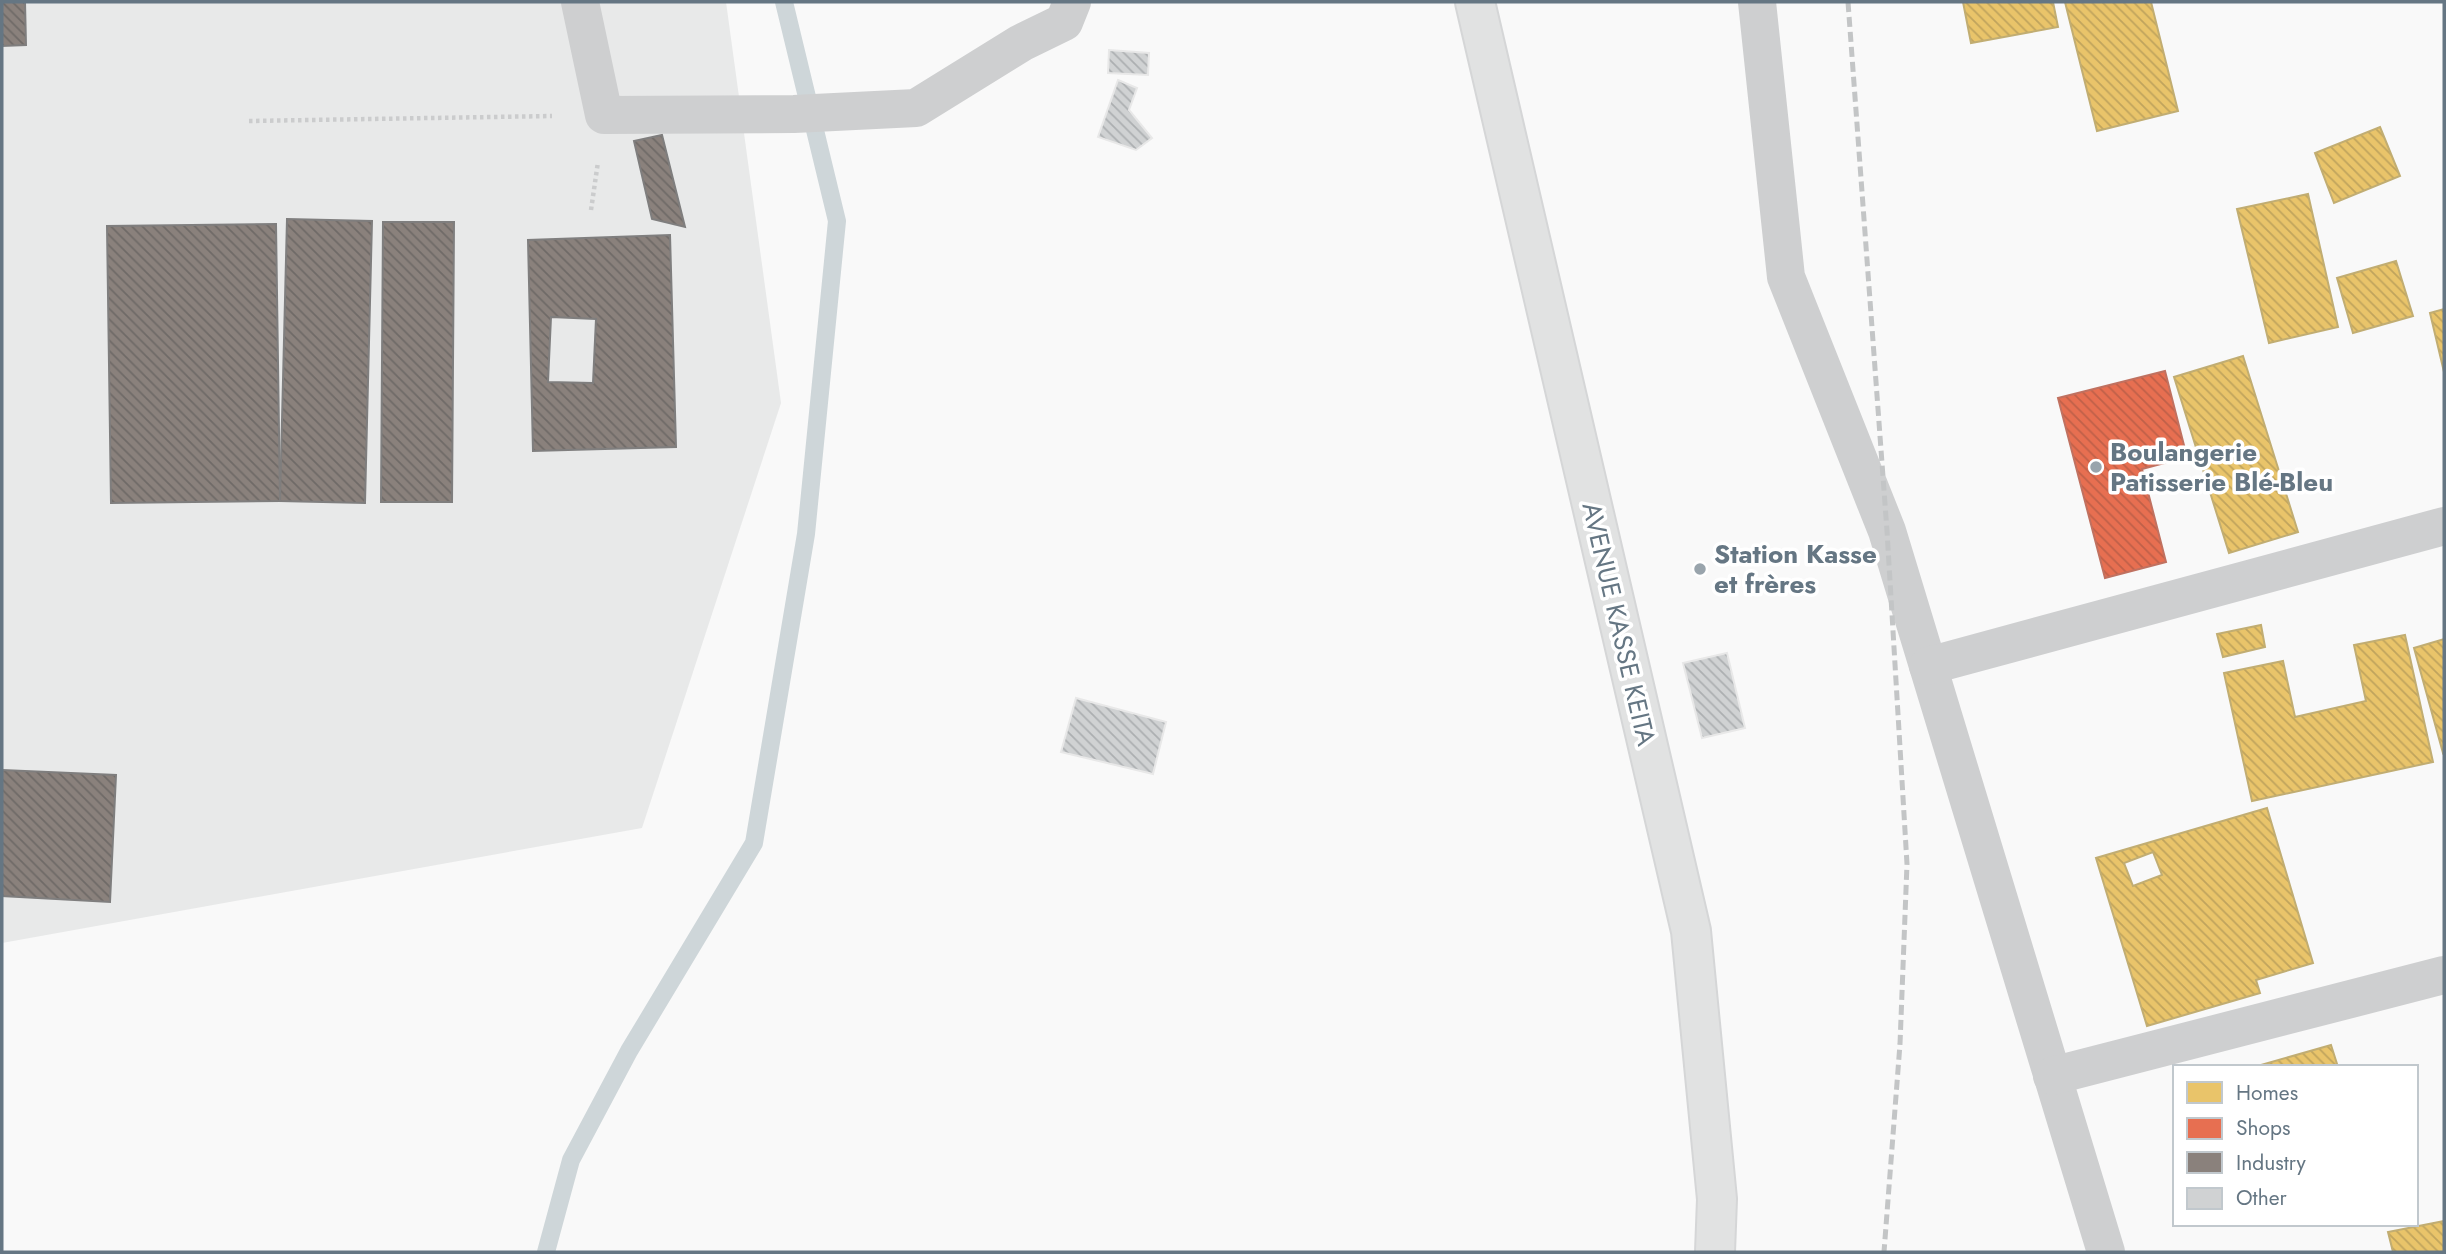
<svg xmlns="http://www.w3.org/2000/svg" width="2446" height="1254" viewBox="0 0 2446 1254" font-family="Jost,sans-serif">
<style>
.built{fill:#e8e9e9}
.homes{fill:url(#homes-back-hatch);stroke:#c1ad72;stroke-width:2;fill-rule:evenodd}
.shops{fill:url(#shops-back-hatch);stroke:#c07160;stroke-width:2}
.industry{fill:url(#industry-back-hatch);stroke:#7f7e7e;stroke-width:2;fill-rule:evenodd}
.lines{fill:none;stroke-linecap:round;stroke-linejoin:round}
.stream{stroke:#ced6d9;stroke-width:18}
.building{fill:url(#building-back-hatch);stroke:#e8e8e8;stroke-width:2}
.secondary-casing{stroke:#d5d6d7;stroke-width:42}
.path{stroke:#cbcccd;stroke-width:4.5;stroke-dasharray:3.5 3.5;stroke-linecap:butt}
.street{stroke:#cecfd0;stroke-width:38}
.secondary{stroke:#e1e2e2;stroke-width:38}
.rail{stroke:#c3c5c6;stroke-width:5;stroke-dasharray:10 5;stroke-linecap:butt}
.poi-dot{fill:#99a4ac;stroke:#fff;stroke-width:2.5}
.labels{text-anchor:middle;dominant-baseline:central;stroke-width:7;stroke-linejoin:round;paint-order:stroke}
.poi-label{font-size:26px;font-weight:bold;fill:#657683;stroke:#fff;text-anchor:start}
.street-label{font-size:26px;fill:#657683;stroke:#fff}
</style>
<defs>
<pattern id="homes-back-hatch" width="6" height="6" patternUnits="userSpaceOnUse" patternTransform="scale(1.75)"><rect width="6" height="6" fill="#e9c46a"/><path d="M-1 5l2 2M0 0l6 6M5-1l2 2" fill="none" stroke="#c0a45d"/></pattern>
<pattern id="shops-back-hatch" width="6" height="6" patternUnits="userSpaceOnUse" patternTransform="scale(1.75)"><rect width="6" height="6" fill="#e76f51"/><path d="M-1 5l2 2M0 0l6 6M5-1l2 2" fill="none" stroke="#bf6049"/></pattern>
<pattern id="industry-back-hatch" width="6" height="6" patternUnits="userSpaceOnUse" patternTransform="scale(1.75)"><rect width="6" height="6" fill="#8a817c"/><path d="M-1 5l2 2M0 0l6 6M5-1l2 2" fill="none" stroke="#6f6a67"/></pattern>
<pattern id="building-back-hatch" width="6" height="6" patternUnits="userSpaceOnUse" patternTransform="scale(1.75)"><rect width="6" height="6" fill="#d0d2d3"/><path d="M-1 5l2 2M0 0l6 6M5-1l2 2" fill="none" stroke="#acafb1"/></pattern>
</defs>
<rect width="100%" height="100%" fill="#f9f9f9"/>
<polygon class="built" points="2,2 726,2 781,403 642,828 2,943"/>
<g class="homes">
<polygon points="1963,2 2053,2 2058,27 1971,43"/>
<polygon points="2065,2 2151,2 2178,111 2097,131"/>
<polygon points="2380,127 2400,176 2334,203 2315,153"/>
<polygon points="2308,194 2338,327 2269,343 2237,209"/>
<polygon points="2396,261 2413,316 2353,333 2337,278"/>
<polygon points="2444,309 2444,372 2430,313"/>
<polygon points="2243,356 2298,532 2229,553 2174,377"/>
<polygon points="2261,625 2265,647 2223,657 2217,634"/>
<polygon points="2405,635 2433,762 2252,801 2224,673 2283,661 2295,717 2366,701 2354,645"/>
<polygon points="2444,639 2444,752 2443,753 2414,648"/>
<path d="M2267,808l46,155 -57,17 4,13 -113,33 -51,-168zM2153,852l9,23 -29,11 -9,-23z"/>
<polygon points="2331,1045 2338,1067 2254,1067"/>
<polygon points="2444,1221 2444,1252 2393,1252 2388,1232"/>
</g>
<polygon class="shops" points="2165,371 2187,457 2142,469 2166,562 2105,578 2058,398"/>
<g class="industry">
<polygon points="2,2 25,2 26,45 2,46"/>
<polygon points="662,135 685,227 652,219 634,141"/>
<polygon points="287,219 372,221 365,503 280,501"/>
<polygon points="383,222 454,222 452,502 381,502"/>
<polygon points="276,224 280,501 111,503 107,226"/>
<path d="M670,235l6,212 -143,4 -5,-211zM551,317l45,2 -3,64 -45,-1z"/>
<polygon points="2,770 116,775 110,902 2,896"/>
</g>
<g class="lines">
<polyline class="stream" points="546,1252 571,1160 629,1051 754,843 806,534 837,221 784,2"/>
</g>
<g class="building">
<polygon points="1109,50 1149,53 1148,75 1108,73"/>
<polygon points="1118,80 1137,88 1129,110 1152,138 1136,150 1098,137"/>
<polygon points="1727,653 1745,728 1702,738 1683,663"/>
<polygon points="1076,698 1166,722 1153,774 1061,752"/>
</g>
<g class="lines">
<defs>
<polyline id="secondary" points="1475,2 1691,931 1717,1199 1715,1252"/>
</defs>
<use href="#secondary" class="secondary-casing"/>
<g class="path">
<polyline points="249,121 552,116"/>
<polyline points="591,210 598,162"/>
</g>
<g class="street">
<polyline points="580,2 604,115 794,114 916,108 1021,43 1064,22 1072,2"/>
<polyline points="1757,2 1786,277 1887,531 2106,1252"/>
<polyline points="1928,666 2444,526"/>
<polyline points="2052,1076 2444,975"/>
</g>
<use href="#secondary" class="secondary"/>
<polyline class="rail" points="1848,2 1887,531 1907,864 1900,1044 1884,1252"/>
</g>
<g class="poi-dot">
<circle cx="2096" cy="467" r="7"/>
<circle cx="1700" cy="569" r="7"/>
</g>
<g class="labels">
<g class="poi-label">
<text x="2110" y="452">Boulangerie<tspan x="2110" dy="30">Patisserie Blé-Bleu</tspan></text>
<text x="1714" y="554">Station Kasse<tspan x="1714" dy="30">et frères</tspan></text>
</g>
<g class="street-label">
<text transform="translate(1619 624) rotate(77)">AVENUE KASSE KEITA</text>
</g>
</g>
<rect width="2446" height="1254" fill="none" stroke="#657683" stroke-width="7"/>
<rect x="2173" y="1065" width="245" height="161" fill="#ffffff" stroke="#c1c8cd" stroke-width="2"/>
<rect x="2187" y="1082" width="35" height="21" fill="#e9c46a" stroke="#c1c8cd" stroke-width="2"/>
<text x="2236" y="1100" font-size="21" fill="#657683">Homes</text>
<rect x="2187" y="1118" width="35" height="21" fill="#e76f51" stroke="#c1c8cd" stroke-width="2"/>
<text x="2236" y="1135" font-size="21" fill="#657683">Shops</text>
<rect x="2187" y="1152" width="35" height="21" fill="#8a817c" stroke="#c1c8cd" stroke-width="2"/>
<text x="2236" y="1170" font-size="21" fill="#657683">Industry</text>
<rect x="2187" y="1188" width="35" height="21" fill="#d0d2d3" stroke="#c1c8cd" stroke-width="2"/>
<text x="2236" y="1205" font-size="21" fill="#657683">Other</text>
</svg>
